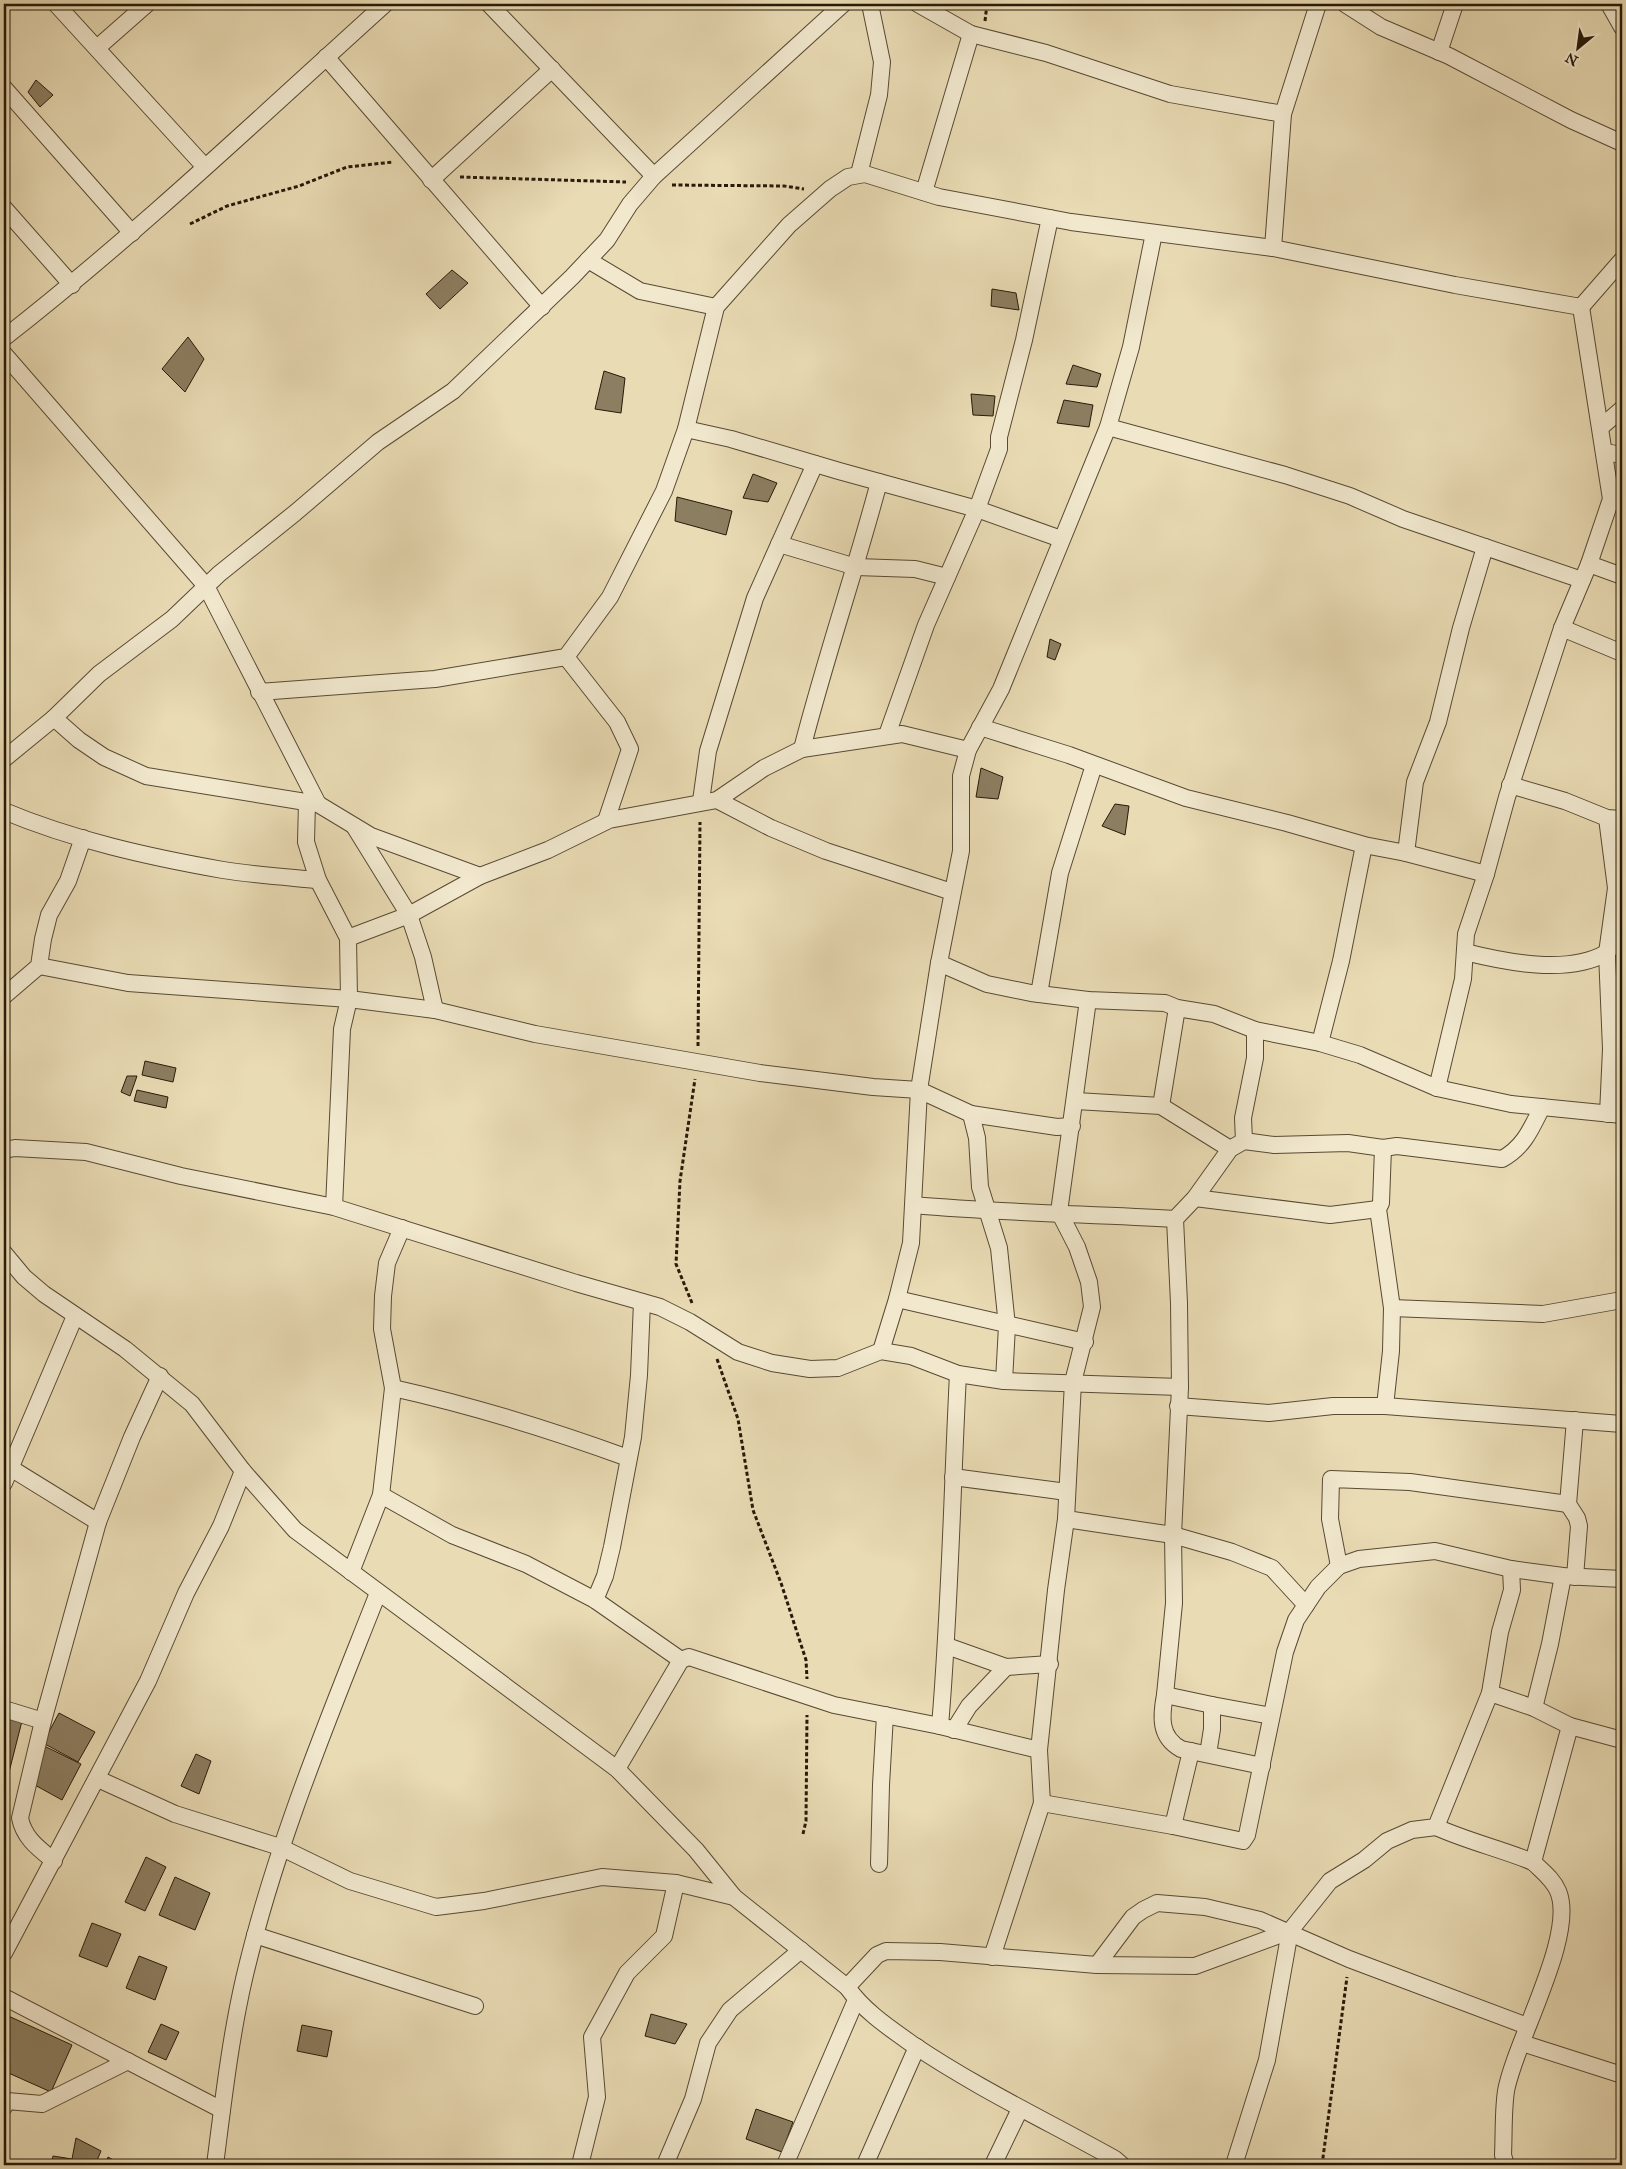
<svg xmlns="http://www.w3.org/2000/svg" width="1626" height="2169" viewBox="0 0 1626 2169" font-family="'IM FELL Great Primer',serif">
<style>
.building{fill:#8c7e61;stroke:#271a08}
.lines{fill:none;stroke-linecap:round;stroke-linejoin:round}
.minor-casing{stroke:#584a33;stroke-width:18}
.path{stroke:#271a08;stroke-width:3;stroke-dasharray:4 2.5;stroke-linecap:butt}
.minor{stroke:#f1e8ce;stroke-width:16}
</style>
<rect width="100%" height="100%" fill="#e9dbb4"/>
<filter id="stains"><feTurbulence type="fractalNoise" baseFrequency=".004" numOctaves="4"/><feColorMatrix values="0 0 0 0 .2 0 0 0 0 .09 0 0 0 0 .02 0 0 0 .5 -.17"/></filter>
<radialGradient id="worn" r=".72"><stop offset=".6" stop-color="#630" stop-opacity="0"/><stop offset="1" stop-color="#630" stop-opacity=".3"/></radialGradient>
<g class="building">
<polygon points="36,80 53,95 40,107 28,92"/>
<polygon points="452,270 468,283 440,309 426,294"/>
<polygon points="992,289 1016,293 1019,310 991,306"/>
<polygon points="188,337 204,359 185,392 162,369"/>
<polygon points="1073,365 1101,374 1097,387 1066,384"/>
<polygon points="604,371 625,378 621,413 595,409"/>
<polygon points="971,394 995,396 993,416 973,415"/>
<polygon points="1064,400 1093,405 1089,427 1057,423"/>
<polygon points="753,474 777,483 768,502 743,498"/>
<polygon points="677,497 732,511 726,535 675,521"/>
<polygon points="1050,639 1061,644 1055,660 1047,657"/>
<polygon points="981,768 1003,777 998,799 976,797"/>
<polygon points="1115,804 1129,806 1125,835 1102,826"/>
<polygon points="145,1061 176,1068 173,1082 142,1075"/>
<polygon points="127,1076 137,1076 130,1096 121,1092"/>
<polygon points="137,1090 168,1097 166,1108 134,1101"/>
<polygon points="59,1713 95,1732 78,1762 43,1743"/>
<polygon points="4,1716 22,1721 4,1792"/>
<polygon points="38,1743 81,1764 62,1800 33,1784"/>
<polygon points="196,1754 211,1761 199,1794 181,1786"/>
<polygon points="146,1857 166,1867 145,1911 125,1902"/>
<polygon points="175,1877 210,1893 195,1930 159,1915"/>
<polygon points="92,1923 121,1934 107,1967 79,1956"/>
<polygon points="139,1956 167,1967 155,2000 126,1988"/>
<polygon points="4,2014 72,2045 51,2092 4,2071"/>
<polygon points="651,2014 687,2024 675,2044 645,2036"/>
<polygon points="161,2024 179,2032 166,2060 148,2052"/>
<polygon points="302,2025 332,2031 327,2057 297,2051"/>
<polygon points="756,2109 793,2122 782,2152 746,2139"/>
<polygon points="76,2138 101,2151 95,2165 51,2165 53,2156 72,2159"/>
<polygon points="108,2157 122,2165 105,2165"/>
</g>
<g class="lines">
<defs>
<g id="minor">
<polyline points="56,4 205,167"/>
<polyline points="489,4 654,176"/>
<polyline points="918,4 971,34 1046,53 1170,94 1283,114"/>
<polyline points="1345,4 1381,27 1449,56 1571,120 1622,143"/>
<polyline points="1609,4 1622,27"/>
<polyline points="97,48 147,4"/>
<polyline points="1439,52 1455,4"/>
<polyline points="326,57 542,307"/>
<polyline points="4,88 132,233"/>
<polyline points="859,174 879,95 882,62 870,4"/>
<polyline points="431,180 552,69"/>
<polyline points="924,192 971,34"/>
<polyline points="4,208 72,285"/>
<polyline points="1273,248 1283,114 1318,4"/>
<polyline points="588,260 640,291 716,307"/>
<polyline points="1581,307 1622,260"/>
<path d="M4,338c133,-104 256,-221 381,-334"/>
<polyline points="4,354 206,586 318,804"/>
<polyline points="1108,427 1285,475 1350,496 1403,519 1582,580"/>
<polyline points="1601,427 1622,409"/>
<polyline points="686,429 731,439 839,471 977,509 1061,539"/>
<polyline points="1605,452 1622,455"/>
<polyline points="779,544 856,567 915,569 947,577"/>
<polyline points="1589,564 1622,576"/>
<polyline points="1562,628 1622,653"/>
<polyline points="566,657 617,722 630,749 606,821"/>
<polyline points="259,692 435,679 566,657 610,597 664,491 686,429 716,307 789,225 830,189 848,177 865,174 939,197 1071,222 1273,248 1455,285 1581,307"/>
<polyline points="54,718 79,740 104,757 146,776 318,804 371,836 480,876"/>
<polyline points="980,727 1069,755 1186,798 1287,823 1364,845 1406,853 1486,874"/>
<polyline points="887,735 926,625 977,509 999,449 999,437 1024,340 1050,218"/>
<path d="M802,749c23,-90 53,-177 77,-267"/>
<polyline points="4,759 54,718 99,674 172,619 219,574 295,513 378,442 453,391 572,277 607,240 630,204 654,176 843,4"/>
<polyline points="1510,785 1565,801 1607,818 1622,819"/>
<polyline points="717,800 771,828 826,851 952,892"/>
<polyline points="701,801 708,751 755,598 815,464"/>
<polyline points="307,802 306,842 318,880 348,938 349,999 342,1029 334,1207"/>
<path d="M4,811c69,29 145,46 219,59 31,5 63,7 95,10"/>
<polyline points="1607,818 1616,888 1607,953 1611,1049 1608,1114"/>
<polyline points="354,826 409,915 423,957 435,1010"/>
<polyline points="1406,853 1415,782 1438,722 1461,628 1485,547"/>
<polyline points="348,938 409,915 480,876 548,850 609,820 717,800 764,768 802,749 902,734 968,750"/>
<path d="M1465,952c40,10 103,23 141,1 6,-4 12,-15 16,-21"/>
<polyline points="939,963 987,984 1031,993 1088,1000 1165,1003 1177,1008 1214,1014 1255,1030 1320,1043 1360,1055 1437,1088 1511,1104 1622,1115"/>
<polyline points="39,966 128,983 349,999 435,1010 535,1034 760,1073 873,1087 919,1090 971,1114 1057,1127 1072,1126"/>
<polyline points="1039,994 1060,873 1094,765"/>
<polyline points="4,996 39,966 43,939 49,915 68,881 83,838"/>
<polyline points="1320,1043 1341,961 1364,845"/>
<polyline points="1437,1088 1463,979 1466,934 1486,874 1507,797 1562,628 1589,564 1611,499 1581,307"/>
<polyline points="1076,1101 1161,1106 1230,1149"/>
<polyline points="1161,1106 1177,1008"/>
<polyline points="971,1114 977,1138 980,1187 999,1248 1007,1326 1004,1381"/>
<polyline points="1244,1141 1243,1118 1255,1058 1255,1030"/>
<polyline points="1383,1148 1381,1203 1378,1209 1392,1308 1391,1351 1385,1406"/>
<polyline points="4,1150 15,1148 86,1152 181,1176 334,1207 576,1283 660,1307 690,1322 738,1352 772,1363 810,1369 838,1368 881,1351 911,1356 958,1374 1004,1381 1180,1387"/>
<polyline points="1195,1198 1330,1215 1378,1209"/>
<path d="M914,1205c87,8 174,9 261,14"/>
<path d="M4,1253l20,24 20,17 81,55 67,55 51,67 52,59 322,239 79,81 38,47 113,90c17,24 41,40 65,57 65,44 135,77 203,115l7,6"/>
<polyline points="897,1299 1085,1342"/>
<polyline points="1392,1308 1543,1314 1622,1300"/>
<polyline points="881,1351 897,1299 911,1243 919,1090 939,963 961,851 961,776 968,750 1001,689 1108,427 1131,347 1154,233"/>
<path d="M393,1388c81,18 158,42 235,70"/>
<polyline points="1178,1406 1269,1413 1333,1406 1385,1406 1622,1424"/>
<polyline points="1575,1420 1568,1504 1577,1518 1579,1526 1575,1577"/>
<polyline points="4,1464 98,1522"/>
<polyline points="953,1477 1067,1492"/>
<polyline points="4,1483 75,1316"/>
<polyline points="381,1495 452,1535 526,1564 595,1600 681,1660"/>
<polyline points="1066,1519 1173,1535 1232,1552 1272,1568 1306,1605"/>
<polyline points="1339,1566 1330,1519 1331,1479 1410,1482 1568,1504"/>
<polyline points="351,1572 381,1495 393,1388 382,1329 383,1296 387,1263 402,1228"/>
<polyline points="595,1600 605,1576 612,1547 633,1437 639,1375 642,1302"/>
<polyline points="947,1646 1006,1667 1050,1664"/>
<polyline points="1490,1693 1500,1632 1512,1590 1511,1569"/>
<path d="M1165,1695c-4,21 -6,42 16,54l81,17"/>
<polyline points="1212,1705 1271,1716"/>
<polyline points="1534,1708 1550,1644 1563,1576"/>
<polyline points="4,1709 43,1721"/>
<path d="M940,1726c10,-117 12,-235 18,-352"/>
<polyline points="954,1730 969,1706 1006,1667"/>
<path d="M1208,1754l4,-25v-24l-47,-10 9,-92 -1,-68 7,-148 -1,-84 -4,-84 20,-21 35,-49 14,-8 30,4 74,-2 35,5 14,-2 105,13c22,-12 29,-30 40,-52"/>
<polyline points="617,1769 681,1660 689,1657 834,1705 940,1726 1039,1750"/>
<polyline points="98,1779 175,1814 280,1847 350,1881 436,1907 484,1901 602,1877 676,1883 734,1897"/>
<polyline points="1042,1803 1173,1826 1243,1841 1247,1835 1285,1652 1296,1620 1318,1587 1339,1566 1359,1559 1435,1551 1511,1569 1563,1576 1622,1579"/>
<polyline points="1173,1826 1191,1751"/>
<path d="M1436,1827c31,14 65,22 97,35"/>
<path d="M54,1861c-16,-13 -30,-23 -34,-43l23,-97 55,-199 34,-85 28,-61"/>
<polyline points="879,1864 881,1785 885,1715"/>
<polyline points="255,1935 475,2006"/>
<polyline points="4,1953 148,1681 186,1593 221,1526 243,1471"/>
<polyline points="992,1957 1042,1803 1039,1750 1056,1590 1066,1519 1073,1382 1092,1307 1089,1282 1077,1247 1059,1212 1088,1000"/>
<polyline points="1097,1965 1133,1917 1143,1910 1157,1903 1205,1907 1260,1920 1349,1959 1527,2026"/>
<polyline points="847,1987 877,1955 886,1951 940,1952 1097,1965 1195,1966 1290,1931 1330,1881 1364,1860 1387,1841 1412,1830 1436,1827 1490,1693 1534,1708 1570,1726 1622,1740"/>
<polyline points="4,1997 222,2110"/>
<polyline points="1522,2043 1622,2075"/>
<polyline points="4,2107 7,2101 42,2104 128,2061"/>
<path d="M215,2165c8,-62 15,-125 29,-186 31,-133 84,-259 134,-386"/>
<polyline points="580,2165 597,2097 592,2037 627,1973 664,1936 676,1883"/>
<polyline points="665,2165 693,2099 708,2043 730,2010 801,1950"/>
<polyline points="785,2165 856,2000"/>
<polyline points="865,2165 917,2047"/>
<polyline points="993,2165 1020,2109"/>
<polyline points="1234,2165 1267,2060 1290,1931"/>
<path d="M1506,2165l-3,-10c1,-21 0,-44 3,-64 9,-50 71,-156 52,-200 -5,-12 -16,-20 -25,-29l37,-136"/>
</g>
</defs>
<use href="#minor" class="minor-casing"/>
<g class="path">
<polyline points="985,21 987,4"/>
<polyline points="460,177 626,182"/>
<polyline points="672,185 784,186 804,189"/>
<polyline points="190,224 227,206 299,186 347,167 393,162"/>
<polyline points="698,1046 700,822"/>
<polyline points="692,1303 676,1264 680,1181 695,1079"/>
<polyline points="717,1359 738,1419 753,1510 781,1583 806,1660 807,1679"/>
<polyline points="803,1834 806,1821 807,1715"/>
<polyline points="1322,2165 1347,1977"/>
</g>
<use href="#minor" class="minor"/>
</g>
<rect width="1626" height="2169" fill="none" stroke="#e9dbb4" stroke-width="20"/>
<rect x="5" y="5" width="1616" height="2159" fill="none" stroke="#271a08" stroke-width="2.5"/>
<rect x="10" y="10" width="1606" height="2149" fill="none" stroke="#271a08"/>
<g transform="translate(1578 48) rotate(209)" stroke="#f1e8ce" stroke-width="4" paint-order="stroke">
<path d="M0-4L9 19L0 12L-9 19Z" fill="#271a08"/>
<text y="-8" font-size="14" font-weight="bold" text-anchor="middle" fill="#271a08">N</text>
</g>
<rect width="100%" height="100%" filter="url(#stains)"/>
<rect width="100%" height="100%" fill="url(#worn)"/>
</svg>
